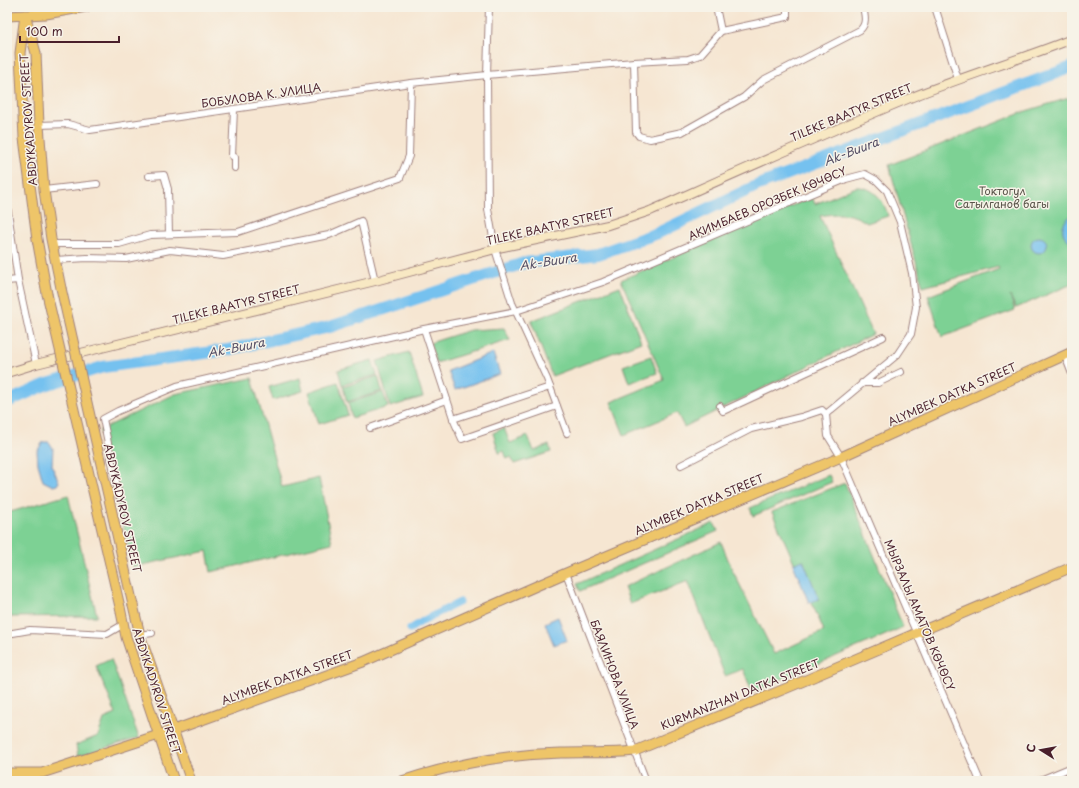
<svg xmlns="http://www.w3.org/2000/svg" width="1079" height="788" viewBox="0 0 1079 788" font-family="'Playpen Sans',sans-serif">
<style>
.green{fill:#7dd194;stroke:#647860}
.water{fill:#75c1ef;stroke:#60708d}
.lines{fill:none;stroke-linecap:round;stroke-linejoin:round}
.canal{stroke:#75c1ef;stroke-width:7}
.river{stroke:#75c1ef;stroke-width:12}
.street-casing{stroke:#a0827e;stroke-width:8}
.secondary-casing{stroke:#a0827e;stroke-width:10}
.primary-casing{stroke:#a0827e;stroke-width:11}
.street{stroke:#fff;stroke-width:6}
.secondary{stroke:#f8e8c3;stroke-width:8}
.primary{stroke:#eec569;stroke-width:9}
.primary-bridge-casing{stroke:#a0827e;stroke-width:11;stroke-linecap:butt}
.primary-bridge{stroke:#eec569;stroke-width:9}
.labels{text-anchor:middle;dominant-baseline:central;stroke-width:3;stroke-linejoin:round;paint-order:stroke}
.street-label{font-size:11px;fill:#4a1f2b;stroke:#f7f3e8}
.park-label{font-size:11px;fill:#59544a;stroke:#f7f3e8}
.water-label{font-size:12px;font-style:italic;fill:#575066;stroke:#f7f3e8}
</style>
<rect width="100%" height="100%" fill="#f7f3e8"/>
<filter id="ink" filterUnits="userSpaceOnUse"><feTurbulence type="fractalNoise" baseFrequency=".025" numOctaves="2"/><feDisplacementMap in="SourceGraphic" scale="8" xChannelSelector="R" yChannelSelector="G"/><feConvolveMatrix kernelMatrix="1 2 1 2 8 2 1 2 1" color-interpolation-filters="sRGB"/></filter>
<filter id="wash" filterUnits="userSpaceOnUse"><feTurbulence type="fractalNoise" baseFrequency=".012" numOctaves="4" result="noise"/><feDisplacementMap in="SourceGraphic" scale="16" xChannelSelector="R" yChannelSelector="G"/><feGaussianBlur stdDeviation="0.9" result="paint"/><feColorMatrix in="noise" values="0 0 0 0 0 0 0 0 0 0 0 0 0 0 0 0 0 1.4 0 .05"/><feComposite in="paint" operator="in"/></filter>
<g filter="url(#wash)">
<rect width="100%" height="100%" fill="#f6e6d2"/>
<g class="green">
<polygon points="1072,97 1072,284 1016,308 1010,296 1015,310 942,337 928,296 999,269 998,267 923,287 889,165 1026,111"/>
<path d="M856,187c17,-1 28,13 32,29l-21,7c-15,-11 -29,-10 -47,-7l53,118 -189,93 -7,-14 -53,22 -13,-33 53,-22 -43,-100 191,-83 3,7z"/>
<polygon points="620,286 641,342 552,376 531,321"/>
<polygon points="504,328 510,340 436,363 430,343 470,330"/>
<polygon points="409,352 423,397 390,407 377,361"/>
<polygon points="651,356 657,373 629,383 623,366"/>
<polygon points="372,360 377,375 342,385 338,370"/>
<polygon points="378,376 382,391 347,402 343,387"/>
<polygon points="252,378 282,487 319,478 332,543 211,572 207,551 133,567 100,430 175,394"/>
<polygon points="300,378 303,391 273,400 269,387"/>
<polygon points="338,382 348,415 319,424 309,392"/>
<polygon points="383,392 388,407 352,418 348,403"/>
<polygon points="504,428 510,443 528,436 534,451 549,445 551,452 514,464 511,457 507,459 504,451 499,453 493,433"/>
<polygon points="829,475 832,482 753,516 750,508"/>
<polygon points="845,483 903,627 888,634 752,692 743,669 725,676 688,581 630,604 624,587 721,542 731,567 774,654 824,631 772,512"/>
<polygon points="68,495 97,616 7,617 7,513"/>
<polygon points="714,523 718,531 580,591 577,584"/>
<polygon points="111,659 139,738 78,756 76,745 98,736 104,719 116,714 96,666"/>
</g>
<g class="water">
<path d="M1072,216v26c-13,-5 -12,-21 0,-26z"/>
<circle cx="1039" cy="245" r="8"/>
<polygon points="493,353 500,374 455,390 448,371"/>
<polygon points="43,442 49,442 53,448 52,466 59,482 57,485 53,486 43,481 38,464 37,451"/>
<polygon points="803,560 819,599 809,603 793,564"/>
<polygon points="558,617 567,640 554,645 545,623"/>
</g>
<g class="lines">
<polyline class="canal" points="410,629 426,619 460,602"/>
<polyline class="river" points="7,402 45,385 103,367 227,350 330,327 524,263 598,254 658,233 756,186 1072,67"/>
</g>
</g>
<g filter="url(#ink)">
<g class="lines">
<defs>
<g id="street">
<polyline points="489,7 487,75 488,209 495,249 512,303 547,379 567,433"/>
<polyline points="716,7 721,31 787,17 787,7"/>
<polyline points="935,7 958,79"/>
<path d="M634,62l2,70 3,4 11,3 32,-7 62,-35 19,-17 97,-50c7,-6 5,-14 3,-23"/>
<polyline points="234,109 232,156 235,157 235,168"/>
<polyline points="39,125 68,124 90,130 411,83 487,75 634,62 688,59 700,55 721,31"/>
<polyline points="149,176 164,175 168,189 169,234"/>
<polyline points="44,190 97,184"/>
<polyline points="7,205 18,280 36,364"/>
<polyline points="52,244 119,244 150,235 238,232 400,178 409,156 411,83"/>
<polyline points="55,260 87,258 126,259 170,250 223,256 329,235 361,221 375,281"/>
<polyline points="7,281 18,280"/>
<polyline points="1065,356 1072,374"/>
<polyline points="862,383 878,383 901,372"/>
<polyline points="557,406 462,439 454,421 424,329 516,311 603,282 846,179 865,174 876,180 887,191 900,222 912,273 916,307 911,334 897,355 826,414 828,436 841,457 980,781"/>
<polyline points="720,406 723,411 883,337"/>
<polyline points="453,419 550,387"/>
<polyline points="370,428 447,400"/>
<polyline points="681,465 751,429 801,417 822,410 826,414"/>
<polyline points="119,496 103,419 118,411 177,386 424,329"/>
<polyline points="566,573 646,781"/>
<polyline points="7,634 30,630 107,634 124,624"/>
<polyline points="140,635 152,633"/>
<polyline points="1038,781 1072,767"/>
</g>
<path id="secondary" d="M7,373l29,-9 339,-83 128,-34 105,-22 42,-14c86,-38 173,-77 260,-113 54,-22 109,-38 162,-59"/>
<g id="primary">
<polyline points="25,15 20,53 24,138 37,239 47,294"/>
<polyline points="7,16 46,14 86,7"/>
<polyline points="26,18 36,53 39,125 44,190 51,239 61,288"/>
<polyline points="133,605 140,635 191,781"/>
<polyline points="120,607 126,637 174,781"/>
<polyline points="7,773 42,773 174,730 363,662 566,573 841,457 1072,352"/>
<path d="M402,781c51,-17 106,-27 159,-28 25,-1 49,1 74,-2l164,-68 273,-116"/>
</g>
</defs>
<use href="#street" class="street-casing"/>
<use href="#secondary" class="secondary-casing"/>
<use href="#primary" class="primary-casing"/>
<use href="#street" class="street"/>
<use href="#secondary" class="secondary"/>
<use href="#primary" class="primary"/>
<defs>
<g id="primary-bridge">
<polyline points="61,288 133,605"/>
<polyline points="47,294 120,607"/>
</g>
</defs>
<use href="#primary-bridge" class="primary-bridge-casing"/>
<use href="#primary-bridge" class="primary-bridge"/>
</g>
</g>
<g class="labels">
<g class="street-label">
<text transform="translate(261 95) rotate(-8)">БОБУЛОВА К. УЛИЦА</text>
<text transform="translate(851 112) rotate(-23)">TILEKE BAATYR STREET</text>
<text transform="translate(28 120) rotate(-94)">ABDYKADYROV STREET</text>
<text transform="translate(767 203) rotate(-23)">АКИМБАЕВ ОРОЗБЕК КӨЧӨСҮ</text>
<text transform="translate(550 226) rotate(-13)">TILEKE BAATYR STREET</text>
<text transform="translate(236 304) rotate(-14)">TILEKE BAATYR STREET</text>
<text transform="translate(952 394) rotate(-24)">ALYMBEK DATKA STREET</text>
<text transform="translate(699 504) rotate(-23)">ALYMBEK DATKA STREET</text>
<text transform="translate(123 508) rotate(77)">ABDYKADYROV STREET</text>
<text transform="translate(920 615) rotate(67)">МЫРЗАЛЫ АМАТОВ КӨЧӨСҮ</text>
<text transform="translate(615 674) rotate(69)">БАЯЛИНОВА УЛИЦА</text>
<text transform="translate(287 677) rotate(-20)">ALYMBEK DATKA STREET</text>
<text transform="translate(157 691) rotate(72)">ABDYKADYROV STREET</text>
<text transform="translate(740 694) rotate(-22)">KURMANZHAN DATKA STREET</text>
</g>
<g class="park-label">
<text x="1002" y="190">Токтогул<tspan x="1002" dy="13">Сатылганов багы</tspan></text>
</g>
<g class="water-label">
<text transform="translate(851 151) rotate(-21)">Ak-Buura</text>
<text transform="translate(548 261) rotate(-9)">Ak-Buura</text>
<text transform="translate(236 347) rotate(-11)">Ak-Buura</text>
</g>
</g>
<rect width="1079" height="788" fill="none" stroke="#f7f3e8" stroke-width="24"/>
<g transform="translate(1041 750) rotate(281)" stroke="#f7f3e8" stroke-width="3" paint-order="stroke">
<path d="M0-3L7 15L0 10L-7 15Z" fill="#4a1f2b"/>
<text y="-6" font-size="11" font-weight="bold" text-anchor="middle" fill="#4a1f2b">С</text>
</g>
<path d="M20 36v6h99v-6" fill="none" stroke="#4a1f2b" stroke-width="2"/>
<text x="26" y="36" font-size="12" fill="#4a1f2b" stroke="#f7f3e8" stroke-width="3" paint-order="stroke">100 m</text>
</svg>
